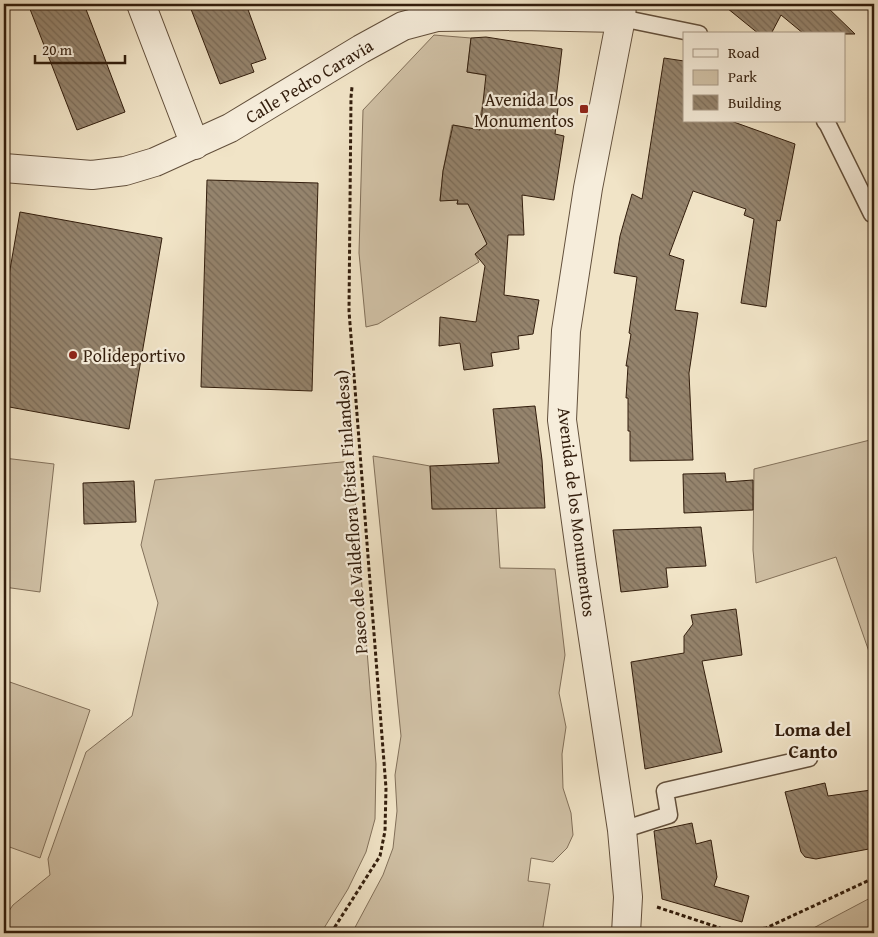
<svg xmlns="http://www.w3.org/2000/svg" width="878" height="937" viewBox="0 0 878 937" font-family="'Gentium Book Plus',serif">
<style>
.green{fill:#d1c2a7;stroke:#82705a}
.building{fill:url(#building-back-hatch);stroke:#321d0c}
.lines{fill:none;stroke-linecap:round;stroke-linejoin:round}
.service-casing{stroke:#624f3b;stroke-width:19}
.minor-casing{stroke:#624f3b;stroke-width:30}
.path{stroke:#321d0c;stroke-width:3;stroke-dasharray:4 2.5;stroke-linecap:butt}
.service{stroke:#f6eddb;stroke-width:16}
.minor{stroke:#f6eddb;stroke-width:28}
.poi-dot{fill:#8f2418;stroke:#f6eddb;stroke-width:2}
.labels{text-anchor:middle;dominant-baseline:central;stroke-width:4.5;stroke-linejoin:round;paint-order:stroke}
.street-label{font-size:18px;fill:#321d0c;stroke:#f6eddb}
.poi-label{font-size:18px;fill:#321d0c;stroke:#f6eddb;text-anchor:end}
.neighbourhood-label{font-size:19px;font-weight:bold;fill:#321d0c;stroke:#f6eddb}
</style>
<defs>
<pattern id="building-back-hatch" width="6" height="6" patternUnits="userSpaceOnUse" patternTransform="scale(1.25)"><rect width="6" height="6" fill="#95846d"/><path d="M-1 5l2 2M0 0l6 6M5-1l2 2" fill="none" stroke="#7a6b58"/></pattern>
</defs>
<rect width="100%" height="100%" fill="#f1e4c7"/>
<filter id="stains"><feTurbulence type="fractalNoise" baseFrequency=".004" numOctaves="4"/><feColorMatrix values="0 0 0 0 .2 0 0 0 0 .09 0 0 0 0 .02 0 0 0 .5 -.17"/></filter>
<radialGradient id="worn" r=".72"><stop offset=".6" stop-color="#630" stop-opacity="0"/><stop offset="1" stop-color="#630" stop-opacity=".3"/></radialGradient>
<g class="green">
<path d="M434,35l37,3 -4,34 23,4c-7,17 -7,36 -14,53l-24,-4 -9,46 -3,29h18l-1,4h42l-16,31 4,9 -12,10 4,8 -101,62 -12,3 -7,-74 4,-143z"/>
<polygon points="874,439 874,666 836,557 756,583 753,550 754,469"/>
<polygon points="373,456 430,466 433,509 496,508 500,568 555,569 565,655 559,693 566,727 562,754 563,788 571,813 573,835 567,848 553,862 531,858 528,881 550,884 542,933 352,933 383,875 393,848 397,811 395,775 401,736"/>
<polygon points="4,458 54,464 40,592 4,587"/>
<polygon points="352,461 376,764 375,819 366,852 348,889 321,933 4,933 4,918 13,905 50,875 48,859 86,752 132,716 158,603 141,545 155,480"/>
<polygon points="4,680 90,710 40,858 4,845"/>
<polygon points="874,896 874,933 804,933"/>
</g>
<g class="building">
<polygon points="28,4 84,4 125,112 77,130"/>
<polygon points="189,4 246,4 266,59 251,64 254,72 220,84"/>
<polygon points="722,4 824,4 855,34 804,34 781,15 771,34 759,34"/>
<polygon points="486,37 562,49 556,99 559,99 555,134 564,136 554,200 522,195 524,235 508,235 504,295 539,300 533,334 518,336 519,349 491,353 493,366 464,370 460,343 439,346 440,317 476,322 485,266 475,254 487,244 468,204 457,204 458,200 440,201 443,171 453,125 480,130 486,75 467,72 471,38"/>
<polygon points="664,58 684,61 684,121 731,121 795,144 780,221 777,220 766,307 741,303 754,219 744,215 746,209 693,191 669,255 684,260 675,310 698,313 689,373 693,460 630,461 630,431 628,431 628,398 626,398 628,366 626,366 631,334 629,333 637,277 614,273 620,236 632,194 642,199"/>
<polygon points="207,180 318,183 312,391 201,387"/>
<polygon points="20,212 162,238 129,429 4,406 4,304"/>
<polygon points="535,406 542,460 545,508 432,509 430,466 499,463 493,409"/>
<polygon points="725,473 726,482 753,480 753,510 684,513 683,474"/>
<polygon points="134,481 136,522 84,524 83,483"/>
<polygon points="701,527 706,566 666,568 668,587 621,592 613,530"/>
<polygon points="736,609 742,655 702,661 722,752 645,769 631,662 684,653 684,636 693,624 691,615"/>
<polygon points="825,783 828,796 871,790 874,810 874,848 816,859 805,857 801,852 785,792"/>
<polygon points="692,823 696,844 711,840 717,877 714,886 749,896 742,922 662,899 654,831"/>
</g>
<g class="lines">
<defs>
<g id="service">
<polyline points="621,18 699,34"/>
<polyline points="825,121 828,125 872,214"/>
<polyline points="622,830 669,815 665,791 809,758"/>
</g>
<g id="minor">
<polyline points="141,4 195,145"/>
<polyline points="622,4 621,18 588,188 566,331 562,420 582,565 622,830 628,897 626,933"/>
<polyline points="4,168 92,175 125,171 155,162 230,128 361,49 403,26 437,17 519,16 621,18"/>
</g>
</defs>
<use href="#service" class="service-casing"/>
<use href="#minor" class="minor-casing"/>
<g class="path">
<polyline points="657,907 729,931 766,928 874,878"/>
<polyline points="331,933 380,856 385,831 386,788 349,311 351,97 352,87"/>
</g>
<use href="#service" class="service"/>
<use href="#minor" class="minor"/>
</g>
<g class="poi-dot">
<rect x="579" y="104" width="10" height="10" rx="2.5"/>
<circle cx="73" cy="355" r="5"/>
</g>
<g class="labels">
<g class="street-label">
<text transform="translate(309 81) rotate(-31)">Calle Pedro Caravia</text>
<text transform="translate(351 512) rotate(-94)">Paseo de Valdeflora (Pista Finlandesa)</text>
<text transform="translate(577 512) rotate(83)">Avenida de los Monumentos</text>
</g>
<g class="poi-label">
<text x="574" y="99">Avenida Los<tspan x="574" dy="21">Monumentos</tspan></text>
<text x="83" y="355" text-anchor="start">Polideportivo</text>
</g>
<g class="neighbourhood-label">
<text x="813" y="729">Loma del<tspan x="813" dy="22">Canto</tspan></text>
</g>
</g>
<rect width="878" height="937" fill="none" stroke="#f1e4c7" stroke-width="20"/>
<rect x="5" y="5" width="868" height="927" fill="none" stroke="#321d0c" stroke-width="2.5"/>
<rect x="10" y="10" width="858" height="917" fill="none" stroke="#321d0c"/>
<rect x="683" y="32" width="162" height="90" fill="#f6eddb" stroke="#a89a88"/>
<rect x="693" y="49" width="25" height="8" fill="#f6eddb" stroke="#a89a88"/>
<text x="728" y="58" font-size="15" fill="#321d0c">Road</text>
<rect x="693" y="70" width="25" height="15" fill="#d1c2a7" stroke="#a89a88"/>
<text x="728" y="82" font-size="15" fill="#321d0c">Park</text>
<rect x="693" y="95" width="25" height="15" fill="url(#building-back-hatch)" stroke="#a89a88"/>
<text x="728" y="108" font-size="15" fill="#321d0c">Building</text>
<path d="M35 55v8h90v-8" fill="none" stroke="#321d0c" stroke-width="2.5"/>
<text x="42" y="55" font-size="15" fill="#321d0c" stroke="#f6eddb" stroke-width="4" paint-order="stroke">20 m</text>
<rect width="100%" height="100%" filter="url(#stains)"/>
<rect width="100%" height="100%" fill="url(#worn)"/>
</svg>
